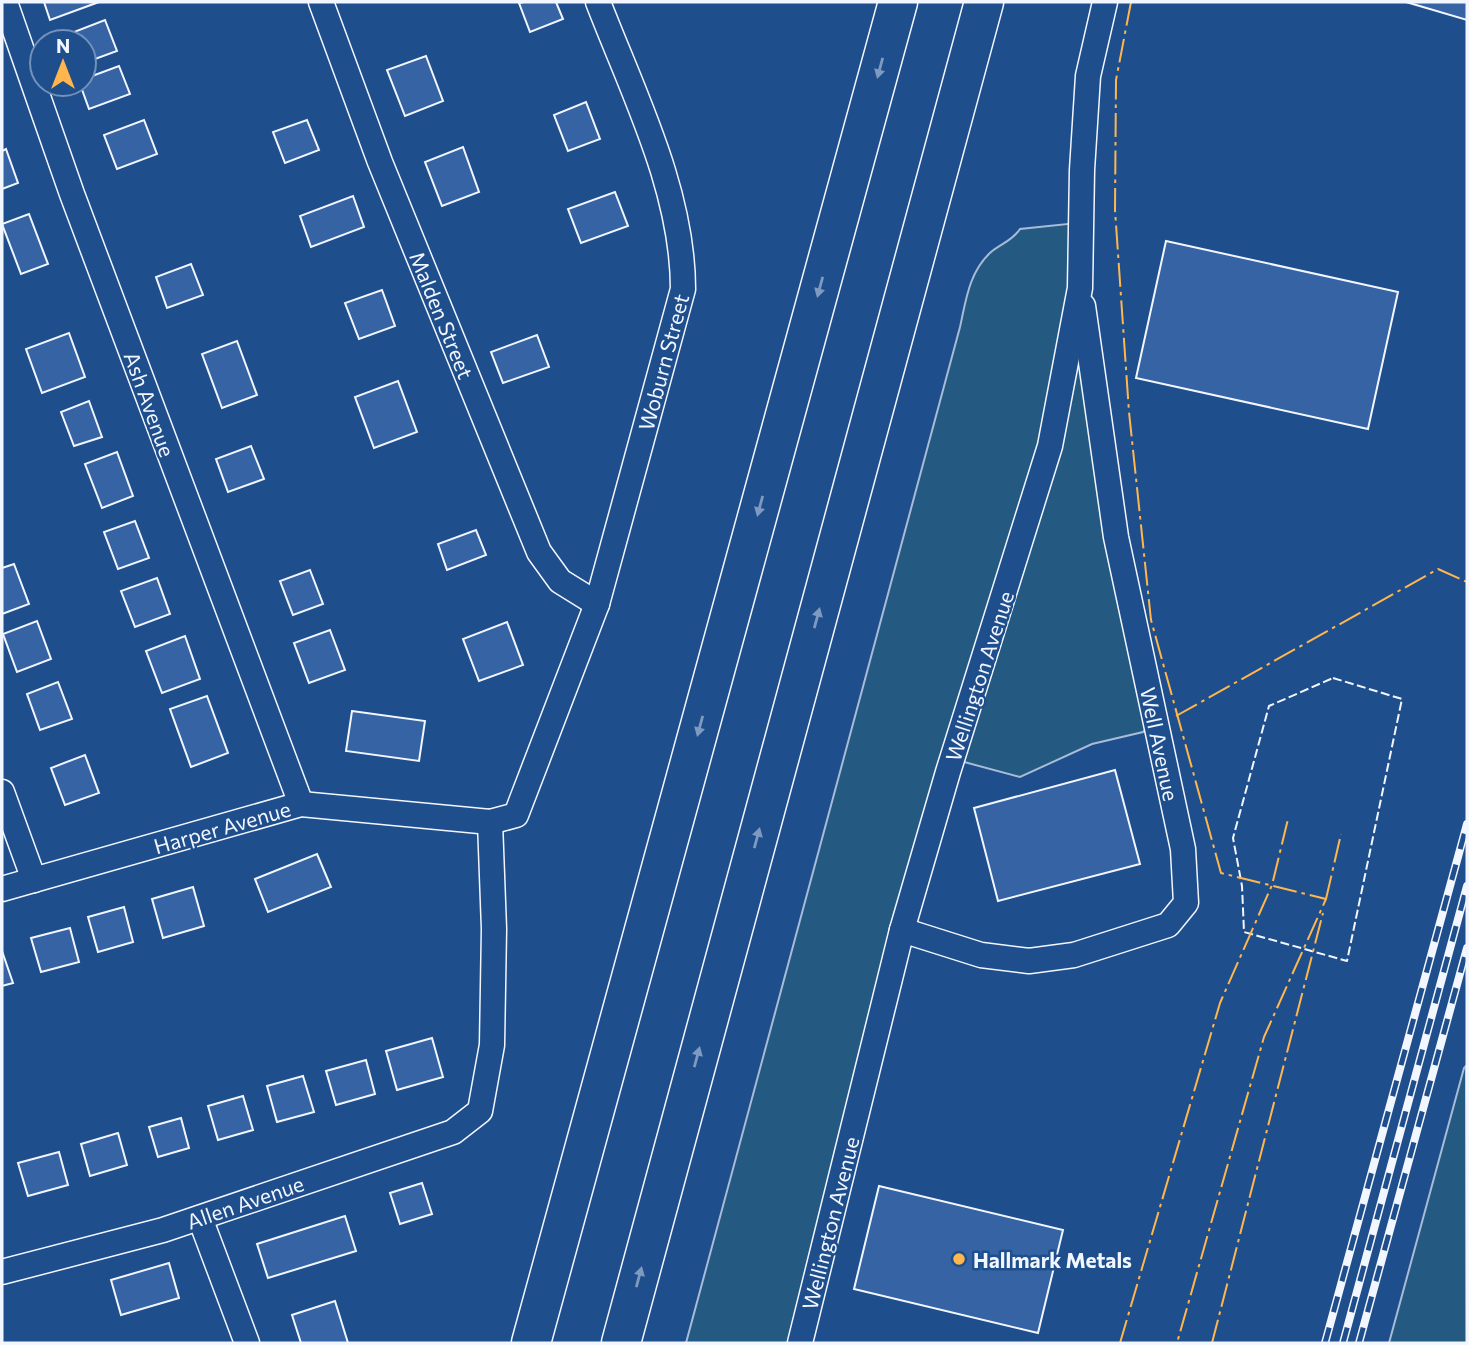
<svg xmlns="http://www.w3.org/2000/svg" width="1469" height="1345" viewBox="0 0 1469 1345" font-family="Commissioner,sans-serif">
<style>
.green{fill:#245a82;stroke:#a8bbd7;stroke-width:2}
.building{fill:#3563a3;stroke:#f2f6ff;stroke-width:2}
.lines{fill:none;stroke-linecap:round;stroke-linejoin:round}
.street-casing{stroke:#f2f6ff;stroke-width:27}
.highway-casing{stroke:#f2f6ff;stroke-width:41}
.street{stroke:#1f4e8c;stroke-width:24}
.highway{stroke:#1f4e8c;stroke-width:38}
.rail-casing{stroke:#f2f6ff;stroke-width:8}
.rail{stroke:#1f4e8c;stroke-width:5;stroke-dasharray:16;stroke-linecap:butt}
.fence{stroke:#f2f6ff;stroke-width:2;stroke-dasharray:9 3.5;stroke-linecap:butt}
.power{stroke:#ffb74d;stroke-width:2;stroke-dasharray:24 5 3.5 5;stroke-linecap:butt}
.oneway{fill:#7e9ac0}
.poi-dot{fill:#ffb74d;stroke:#1f4e8c;stroke-width:2.5}
.labels{text-anchor:middle;dominant-baseline:central;stroke-width:5;stroke-linejoin:round;paint-order:stroke}
.street-label{font-size:21px;fill:#f2f6ff;stroke:#1f4e8c}
.poi-label{font-size:21px;font-weight:bold;fill:#f2f6ff;stroke:#1f4e8c;text-anchor:start}
</style>
<rect width="100%" height="100%" fill="#1f4e8c"/>
<g class="green">
<path d="M1077,223l3,135 69,368 -6,6 -51,12 -72,33 -67,-18 -150,584h-117l274,-1016c6,-27 9,-55 31,-75 11,-9 21,-11 29,-23z"/>
<polygon points="1466,1066 1467,1343 1389,1343 1464,1068"/>
</g>
<g class="building">
<polygon points="44,2 99,2 50,20"/>
<polygon points="524,2 556,2 563,19 530,32 519,3"/>
<polygon points="1406,2 1467,2 1467,20"/>
<polygon points="105,20 117,51 84,63 84,42 63,42 61,37"/>
<polygon points="426,56 443,101 405,116 387,70"/>
<polygon points="119,66 130,94 89,109 80,84 84,84 84,79"/>
<polygon points="586,102 600,139 568,151 554,115"/>
<polygon points="144,120 157,154 117,169 104,135"/>
<polygon points="307,120 319,150 285,163 273,132"/>
<polygon points="463,147 479,192 442,206 425,162"/>
<polygon points="6,149 18,183 2,189 2,151"/>
<polygon points="615,192 628,226 581,243 568,209"/>
<polygon points="353,196 364,227 311,247 300,216"/>
<polygon points="29,214 48,264 21,274 2,224"/>
<polygon points="1166,241 1398,292 1368,429 1136,378"/>
<polygon points="191,264 203,295 167,308 156,277"/>
<polygon points="382,290 395,326 359,339 345,303"/>
<polygon points="69,333 85,377 42,393 26,349"/>
<polygon points="537,335 549,367 503,383 491,352"/>
<polygon points="237,341 257,395 222,408 202,354"/>
<polygon points="398,381 417,432 374,448 355,397"/>
<polygon points="89,401 102,437 74,446 61,412"/>
<polygon points="251,446 264,479 228,492 216,459"/>
<polygon points="117,452 133,496 102,508 85,464"/>
<polygon points="135,521 149,558 118,569 104,532"/>
<polygon points="476,530 486,555 447,570 438,544"/>
<polygon points="14,564 29,604 2,614 2,568"/>
<polygon points="310,570 323,604 293,615 280,581"/>
<polygon points="157,578 170,614 135,627 121,591"/>
<polygon points="37,621 51,659 17,672 3,634"/>
<polygon points="507,622 523,665 479,681 463,639"/>
<polygon points="330,630 345,670 309,683 294,643"/>
<polygon points="185,636 200,679 162,693 146,651"/>
<polygon points="58,682 72,719 40,730 27,694"/>
<polygon points="207,696 228,753 191,767 170,709"/>
<polygon points="352,711 425,721 419,761 346,751"/>
<polygon points="85,755 99,793 65,805 51,768"/>
<polygon points="1115,770 1140,864 998,901 974,808"/>
<polygon points="317,854 331,887 268,912 255,879"/>
<polygon points="193,887 204,926 163,938 152,899"/>
<polygon points="124,907 133,942 98,952 88,917"/>
<polygon points="70,928 79,962 41,972 31,938"/>
<polygon points="2,951 13,983 2,986"/>
<polygon points="432,1038 443,1077 397,1090 386,1051"/>
<polygon points="366,1060 375,1094 336,1105 326,1071"/>
<polygon points="303,1076 314,1112 277,1122 267,1086"/>
<polygon points="243,1096 253,1130 218,1140 208,1106"/>
<polygon points="181,1118 189,1148 158,1157 149,1127"/>
<polygon points="118,1133 127,1165 90,1176 81,1144"/>
<polygon points="59,1152 68,1185 28,1196 18,1163"/>
<polygon points="422,1183 432,1214 400,1224 390,1193"/>
<polygon points="879,1186 1063,1230 1038,1333 854,1289"/>
<polygon points="345,1216 356,1251 268,1278 257,1244"/>
<polygon points="169,1263 179,1298 121,1315 111,1280"/>
<polygon points="335,1301 348,1343 301,1343 292,1315"/>
</g>
<g class="lines">
<defs>
<g id="street">
<polyline points="5,2 72,194 301,804"/>
<polyline points="321,2 380,162 539,552 560,581 597,604"/>
<polyline points="2,792 34,880"/>
<path d="M2,889l299,-85 189,18 26,-7 81,-211 86,-315c0,-99 -50,-196 -85,-287"/>
<polyline points="902,930 981,955 1029,961 1074,955 1168,925 1186,903 1183,849 1116,537 1083,306"/>
<polyline points="200,1218 247,1343"/>
<polyline points="2,1272 163,1230 453,1132 480,1111 492,1045 494,929 490,822"/>
<polyline points="800,1343 902,930 948,772 1050,446 1080,288 1082,170 1088,76 1105,2"/>
</g>
<g id="highway">
<polyline points="531,1343 898,2"/>
<polyline points="621,1343 984,2"/>
</g>
</defs>
<use href="#street" class="street-casing"/>
<use href="#highway" class="highway-casing"/>
<use href="#street" class="street"/>
<use href="#highway" class="highway"/>
<defs>
<g id="rail">
<polyline points="1325,1343 1467,824"/>
<polyline points="1343,1343 1467,886"/>
<polyline points="1359,1343 1467,948"/>
</g>
</defs>
<use href="#rail" class="rail-casing"/>
<use href="#rail" class="rail"/>
<polygon class="fence" points="1333,678 1402,699 1347,961 1244,932 1242,886 1233,838 1269,706"/>
<g class="power">
<polyline points="1131,2 1116,80 1115,210 1129,412 1151,620 1221,873 1326,899 1264,1037 1177,1343"/>
<polyline points="1176,716 1438,569 1467,582"/>
<polyline points="1326,899 1341,834"/>
<polyline points="1120,1343 1220,1003 1272,885 1288,819"/>
<polyline points="1212,1343 1323,913"/>
</g>
</g>
<defs><path id="oneway-solid" d="M-6-.8H1V-3.2L6.5 0L1 3.2V.8H-6Z" transform="scale(1.75)"/></defs>
<g class="oneway">
<use href="#oneway-solid" transform="translate(880 68) rotate(105)"/>
<use href="#oneway-solid" transform="translate(820 287) rotate(105)"/>
<use href="#oneway-solid" transform="translate(760 506) rotate(105)"/>
<use href="#oneway-solid" transform="translate(817 618) rotate(-75)"/>
<use href="#oneway-solid" transform="translate(700 726) rotate(105)"/>
<use href="#oneway-solid" transform="translate(757 838) rotate(-75)"/>
<use href="#oneway-solid" transform="translate(697 1057) rotate(-75)"/>
<use href="#oneway-solid" transform="translate(639 1277) rotate(-75)"/>
</g>
<circle class="poi-dot" cx="959" cy="1259" r="7"/>
<g class="labels">
<g class="street-label">
<text transform="translate(442 315) rotate(68)">Malden Street</text>
<text transform="translate(663 362) rotate(-75)">Woburn Street</text>
<text transform="translate(150 404) rotate(70)">Ash Avenue</text>
<text transform="translate(979 676) rotate(-72)">Wellington Avenue</text>
<text transform="translate(1160 744) rotate(78)">Well Avenue</text>
<text transform="translate(222 827) rotate(-16)">Harper Avenue</text>
<text transform="translate(245 1202) rotate(-19)">Allen Avenue</text>
<text transform="translate(830 1223) rotate(-76)">Wellington Avenue</text>
</g>
<g class="poi-label">
<text x="973" y="1259">Hallmark Metals</text>
</g>
</g>
<rect width="1469" height="1345" fill="none" stroke="#f2f6ff" stroke-width="7"/>
<g transform="translate(63 63)"><circle r="33" fill="#1f4e8c" stroke="#7391ba" stroke-width="2"/>
<path d="M0-5L12 26L0 18L-12 26Z" fill="#ffb74d"/>
<text y="-10" font-size="19" font-weight="bold" text-anchor="middle" fill="#f2f6ff">N</text>
</g>
</svg>
